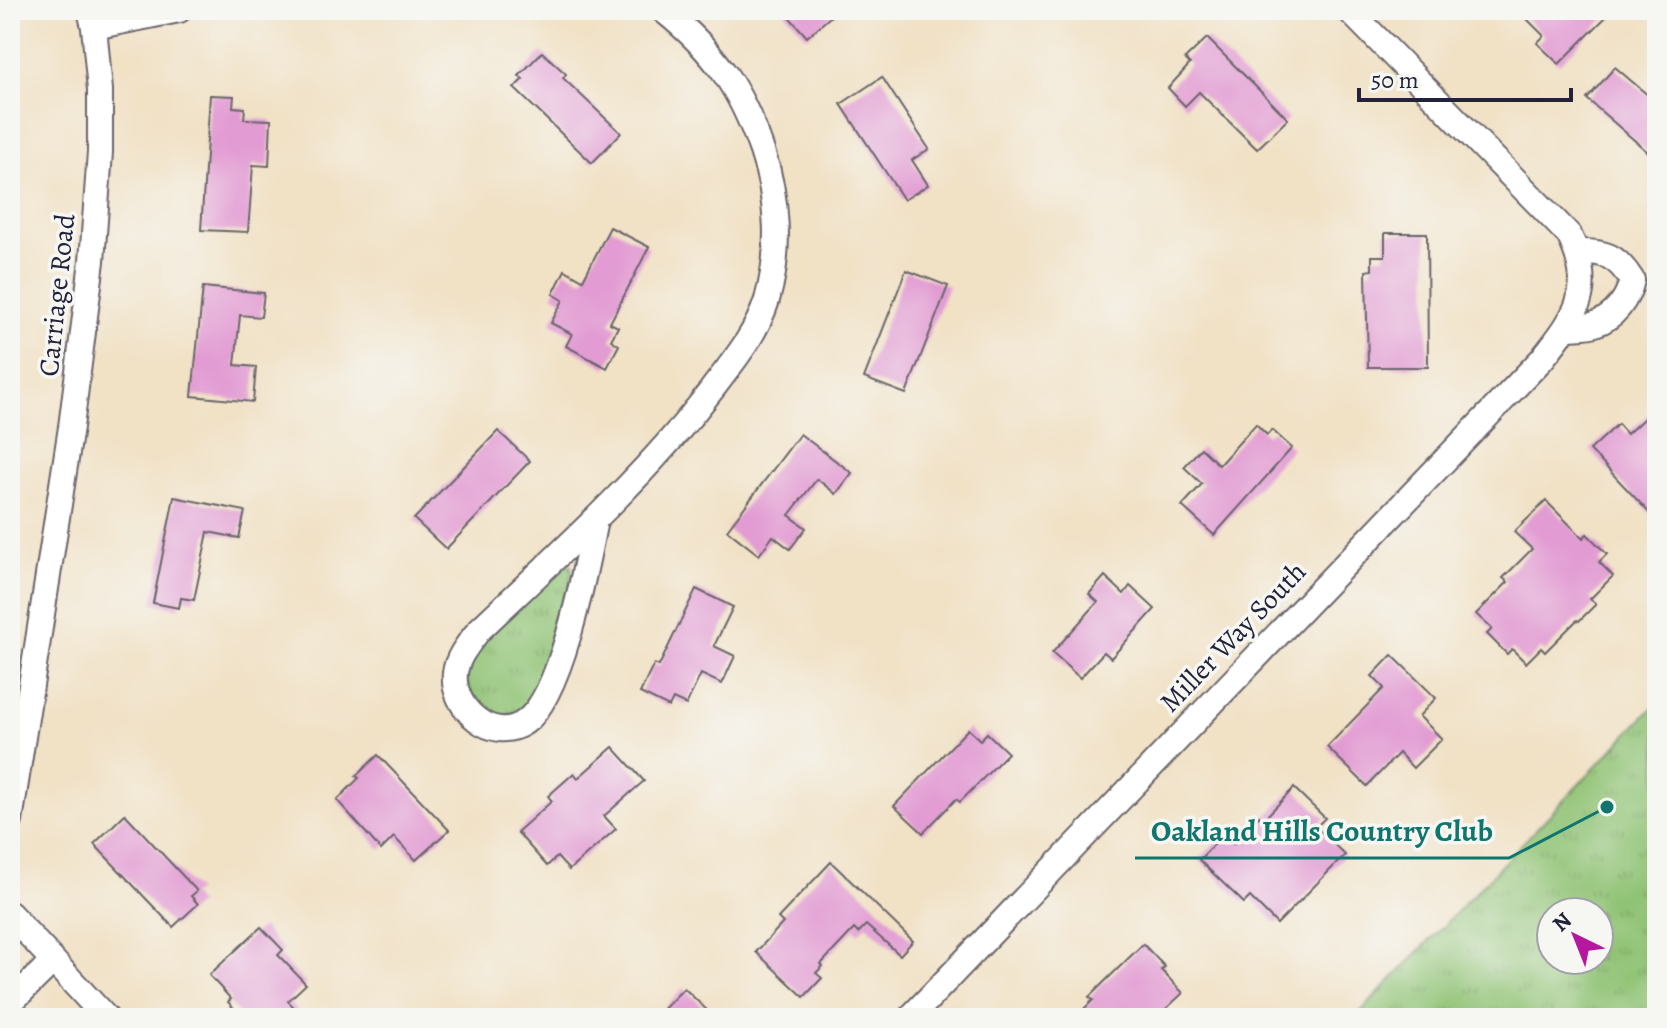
<svg xmlns="http://www.w3.org/2000/svg" width="1667" height="1028" viewBox="0 0 1667 1028" font-family="Alegreya,serif">
<style>
.grass{fill:url(#grass-tufts);stroke:#597258;stroke-width:2;fill-rule:evenodd}
.building{fill:#e29cd3}
.lines{fill:none;stroke-linecap:round;stroke-linejoin:round}
.minor-casing{stroke:#6a656b;stroke-width:28}
.minor{stroke:#fff;stroke-width:24}
.labels{text-anchor:middle;dominant-baseline:central;stroke-width:7;stroke-linejoin:round;paint-order:stroke}
.street-label{font-size:28px;fill:#22223b;stroke:#f6f6f2}
.leader{fill:none;stroke:#0f766e;stroke-width:3}
.callout-dot{fill:#0f766e;stroke:#f6f6f2;stroke-width:3}
.callout-label{font-size:30px;text-anchor:middle;font-weight:bold;fill:#0f766e;stroke:#f6f6f2;stroke-width:7;stroke-linejoin:round;paint-order:stroke}
</style>
<defs>
<pattern id="grass-tufts" width="24" height="20" patternUnits="userSpaceOnUse" patternTransform="scale(2)"><rect width="24" height="20" fill="#90c374"/><path d="M3 7l-1-3M5 7V3M7 7l1-3M15 17l-1-3M17 17v-4M19 17l1-3" fill="none" stroke="#7ca765"/></pattern>
</defs>
<rect width="100%" height="100%" fill="#f6f6f2"/>
<filter id="ink" filterUnits="userSpaceOnUse"><feTurbulence type="fractalNoise" baseFrequency=".0125" numOctaves="2"/><feDisplacementMap in="SourceGraphic" scale="16" xChannelSelector="R" yChannelSelector="G"/><feConvolveMatrix kernelMatrix="1 2 1 2 8 2 1 2 1" color-interpolation-filters="sRGB"/></filter>
<filter id="wash" filterUnits="userSpaceOnUse"><feTurbulence type="fractalNoise" baseFrequency=".006" numOctaves="4" result="noise"/><feDisplacementMap in="SourceGraphic" scale="32" xChannelSelector="R" yChannelSelector="G"/><feGaussianBlur stdDeviation="1.8" result="paint"/><feColorMatrix in="noise" values="0 0 0 0 0 0 0 0 0 0 0 0 0 0 0 0 0 1.4 0 .05"/><feComposite in="paint" operator="in"/></filter>
<g filter="url(#wash)">
<rect width="100%" height="100%" fill="#f1e1c5"/>
<g class="grass">
<path d="M565,566h6l1,7c-10,43 -16,98 -47,132 -24,28 -65,-5 -57,-37 6,-24 75,-86 97,-102z"/>
<path d="M1657,703v315h-302zM1551,912h48v48h-48z"/>
</g>
<g id="blocks">
<g class="building">
<polygon points="783,10 838,10 807,37"/>
<polygon points="1518,10 1613,10 1559,64 1537,43 1544,36"/>
<polygon points="1207,38 1288,119 1257,149 1199,92 1185,106 1168,88 1190,64 1185,59"/>
<polygon points="542,52 566,74 563,78 621,133 592,163 514,88 523,79 519,76"/>
<polygon points="1615,67 1657,103 1657,160 1587,99"/>
<polygon points="882,77 929,149 912,160 928,185 904,200 841,104"/>
<polygon points="210,95 234,96 233,107 245,108 244,119 271,120 269,166 253,165 248,232 201,230"/>
<polygon points="610,227 649,247 610,323 618,327 611,340 619,345 607,368 566,346 572,334 551,323 563,300 553,294 565,270 583,280"/>
<polygon points="1385,233 1427,233 1428,367 1368,367 1366,271 1372,270 1372,256 1385,256"/>
<polygon points="906,270 948,286 906,394 864,378"/>
<polygon points="203,287 264,293 261,317 240,315 235,365 256,367 253,402 192,396"/>
<polygon points="1657,406 1657,521 1590,450 1618,424 1627,434"/>
<polygon points="1256,424 1267,435 1272,430 1292,448 1214,535 1182,506 1202,484 1184,467 1201,448 1219,465"/>
<polygon points="498,431 530,461 446,549 414,519"/>
<polygon points="800,434 852,473 836,494 817,479 789,515 806,528 790,549 773,536 759,555 727,530"/>
<polygon points="174,497 245,511 239,538 208,532 194,600 181,598 179,608 153,603"/>
<polygon points="1546,501 1583,538 1587,534 1607,554 1599,562 1613,576 1590,599 1596,604 1579,621 1577,620 1545,652 1541,648 1526,663 1512,649 1507,654 1487,634 1492,629 1476,614 1508,582 1503,578 1532,549 1514,532"/>
<polygon points="1105,576 1124,594 1130,586 1155,609 1111,658 1104,652 1080,678 1052,653 1098,602 1089,594"/>
<polygon points="696,589 733,607 714,646 735,656 722,684 701,674 686,705 673,699 669,707 640,693 654,664 659,666"/>
<polygon points="1392,655 1436,698 1419,716 1442,739 1413,768 1399,753 1367,786 1327,747 1384,688 1372,676"/>
<polygon points="968,729 980,740 987,733 1008,753 960,802 956,799 923,833 894,806"/>
<polygon points="613,747 644,781 604,816 616,829 569,870 557,857 547,866 517,832 552,801 548,796 574,773 578,778"/>
<polygon points="378,755 449,830 416,860 394,837 381,850 337,800 359,778 356,776"/>
<polygon points="1294,788 1325,818 1316,827 1345,855 1277,924 1250,897 1244,903 1199,860 1223,835 1233,844 1259,816 1263,820"/>
<polygon points="125,814 197,891 191,896 198,904 173,927 94,844"/>
<polygon points="831,862 913,941 900,955 866,925 858,933 854,929 821,964 823,966 816,973 822,978 804,997 756,952 783,923 778,918"/>
<polygon points="261,927 283,950 278,955 306,984 288,1001 304,1018 243,1018 228,1002 231,999 209,975"/>
<polygon points="1143,944 1165,967 1161,970 1183,993 1156,1018 1075,1018 1093,1000 1089,997"/>
<polygon points="684,988 715,1018 655,1018"/>
</g>
</g>
</g>
<g filter="url(#ink)">
<use href="#blocks" fill-opacity="0" stroke="#6a656b" stroke-width="2"/>
<g class="lines">
<defs>
<g id="minor">
<polyline points="94,27 179,10"/>
<path d="M1568,327c8,-1 19,0 27,-3 19,-6 33,-25 37,-44 -15,-24 -27,-29 -55,-28"/>
<path d="M595,520c-9,46 -33,176 -70,202 -32,23 -74,-14 -70,-49 2,-16 14,-30 24,-43 80,-76 163,-150 231,-238 22,-29 46,-57 57,-92 14,-49 11,-102 -5,-149 -22,-64 -47,-99 -99,-141"/>
<polyline points="10,821 71,427 92,261 100,152 100,90 94,27 90,10"/>
<polyline points="10,914 106,1018"/>
<polyline points="10,1003 53,961"/>
<path d="M910,1018l632,-659c35,-44 54,-70 27,-124l-220,-225"/>
</g>
</defs>
<use href="#minor" class="minor-casing"/>
<use href="#minor" class="minor"/>
</g>
</g>
<g class="labels">
<g class="street-label">
<text transform="translate(57 295) rotate(-84)">Carriage Road</text>
<text transform="translate(1233 637) rotate(-46)">Miller Way South</text>
</g>
</g>
<path class="leader" d="M1607 807L1509 858H1135"/>
<circle class="callout-dot" cx="1607" cy="807" r="8"/>
<g class="callout-label">
<text x="1322" y="841">Oakland Hills Country Club</text>
</g>
<rect width="1667" height="1028" fill="none" stroke="#f6f6f2" stroke-width="40"/>
<g transform="translate(1575 936) rotate(317)"><circle r="38" fill="#f6f6f2" stroke="#a1a1a9" stroke-width="2"/>
<path d="M0-6L14 30L0 20L-14 30Z" fill="#b5179e"/>
<text y="-12" font-size="22" font-weight="bold" text-anchor="middle" fill="#22223b">N</text>
</g>
<path d="M1359 88v12h212v-12" fill="none" stroke="#22223b" stroke-width="4"/>
<text x="1371" y="88" font-size="24" fill="#22223b" stroke="#f6f6f2" stroke-width="6" paint-order="stroke">50 m</text>
</svg>
